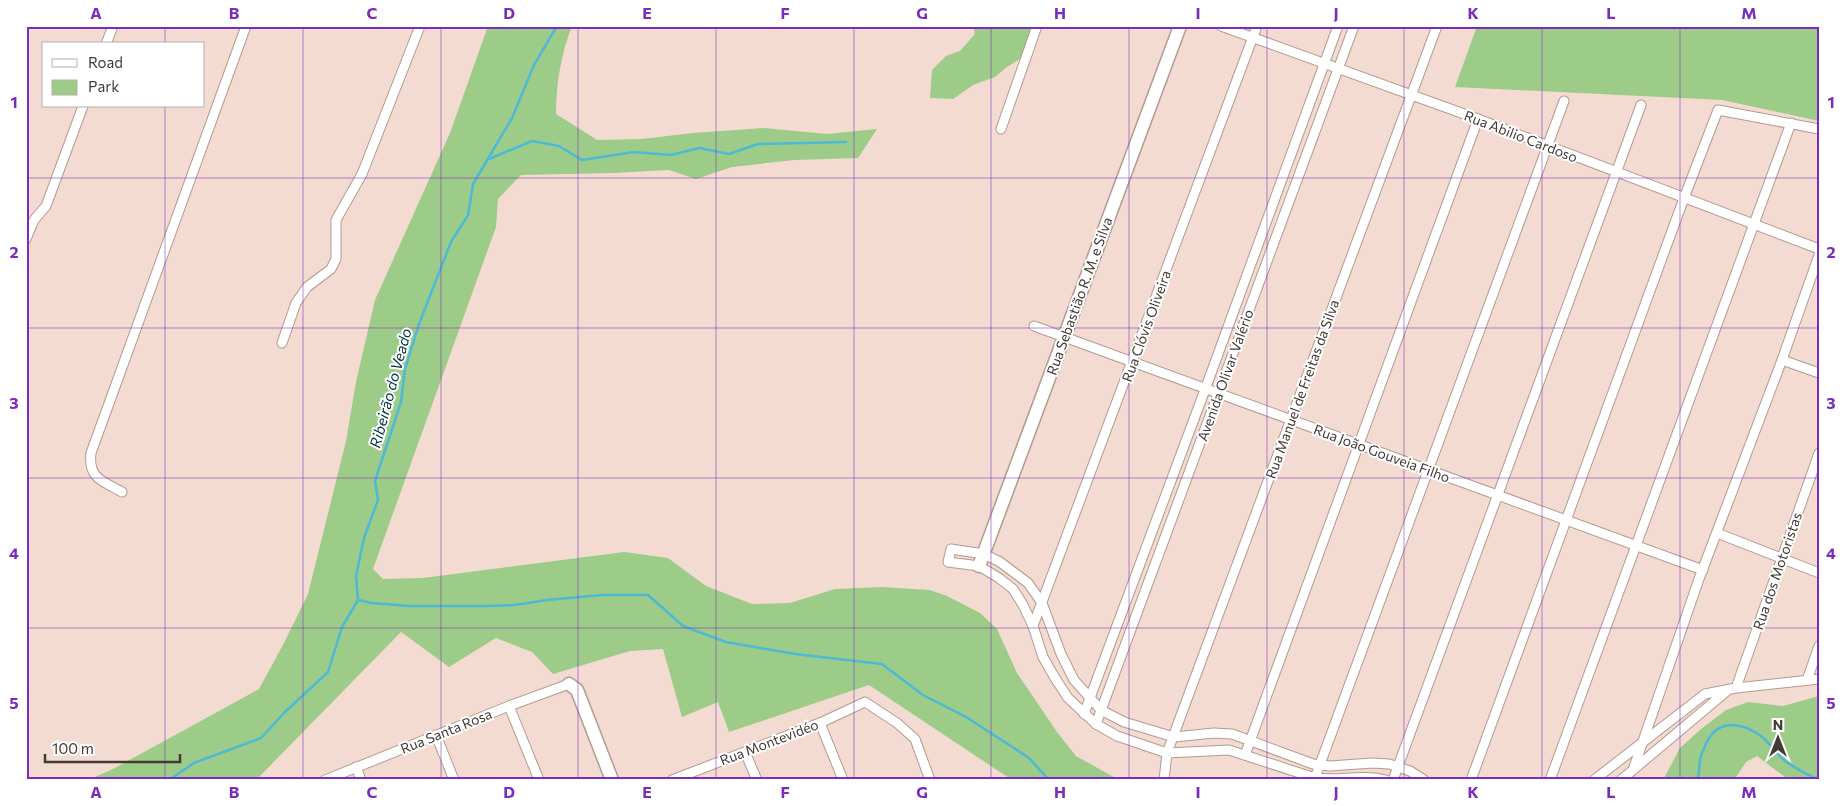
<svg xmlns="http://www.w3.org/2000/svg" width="1845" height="806" viewBox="0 0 1845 806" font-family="Commissioner,sans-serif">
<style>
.green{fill:#9dcb88}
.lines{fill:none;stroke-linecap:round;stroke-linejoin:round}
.stream{stroke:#4cbad7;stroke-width:2.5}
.street-casing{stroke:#b19b91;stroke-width:11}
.secondary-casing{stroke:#b19b91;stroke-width:15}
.street{stroke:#fff;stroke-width:9}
.secondary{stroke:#fff;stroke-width:12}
.grid{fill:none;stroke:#7b2cbf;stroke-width:1;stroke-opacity:0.55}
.labels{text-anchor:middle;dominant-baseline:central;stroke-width:4;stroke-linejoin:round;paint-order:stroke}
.street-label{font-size:14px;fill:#433935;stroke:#fff}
.water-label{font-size:15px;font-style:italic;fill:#00333f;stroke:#fff}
.neatline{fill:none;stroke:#7b2cbf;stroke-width:2}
.grid-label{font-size:16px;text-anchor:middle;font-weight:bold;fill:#7b2cbf}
</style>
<rect width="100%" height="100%" fill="#f3dbd1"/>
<g class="green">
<path d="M488,26h84c-11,28 -16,58 -16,88l41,26 45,-1 51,-6 71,-5 63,6 50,-5 -19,29 -64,2 -62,7 -36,12 -27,-9 -56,3 -92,2 -23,24 -2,28 -123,342 10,10 40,-1 201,-26 44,6 38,28 46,18 38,-1 45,-14 47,-2 48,3 17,6 33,17 17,16 20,44 40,59 19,24 43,24h-107l-143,-95 -140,47 -11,-30 -36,15 -19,-68 -33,2 -77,23 -21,-22 -36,-14 -47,29 -48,-35 -145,148h-168l25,-11 146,-80 24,-44 25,-51 38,-153 10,-59 19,-82 75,-167z"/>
<polygon points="973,26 1032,26 1020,59 1007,67 995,77 973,85 953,99 930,98 932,70 946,56 960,51 975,34"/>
<polygon points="1477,26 1819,26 1819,121 1722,100 1455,87"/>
<polygon points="1819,696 1819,780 1789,780 1757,756 1746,762 1734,780 1663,780 1680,748 1701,729 1726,710 1748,702 1783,706"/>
</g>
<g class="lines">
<g class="stream">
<polyline points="489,159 532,141 559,146 582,160 634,152 671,155 699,148 729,154 758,144 846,142"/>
<polyline points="358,600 372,603 410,606 488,606 515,605 547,600 602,595 648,595 683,626 726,642 795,654 882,664 923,695 966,717 1029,758 1049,780"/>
<polyline points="169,780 194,763 261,738 285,712 328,672 342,627 358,600 356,576 364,538 378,500 375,481 401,402 405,369 419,324 451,242 468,215 473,184 512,118 534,65 557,26"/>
<path d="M1698,780c1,-7 1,-13 2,-19 0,-5 3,-10 5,-15 11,-27 34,-25 56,-10 9,7 15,17 24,25 10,7 23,14 34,19"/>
</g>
<defs>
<g id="street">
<polyline points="1221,26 1478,119 1819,249"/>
<polyline points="106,44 113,26"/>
<polyline points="1001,129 1037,26"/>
<polyline points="26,239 34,220 46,206 83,106"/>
<path d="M1034,326c223,81 446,162 669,244"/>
<polyline points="282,343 296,303 307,287 331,269 336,259 336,220 362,174 420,26"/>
<polyline points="1782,360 1819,373"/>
<path d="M122,492c-19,-11 -34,-13 -31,-39l155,-427"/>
<polyline points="1717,533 1819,573"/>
<polyline points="1033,626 1257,26"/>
<polyline points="1807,680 1819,646"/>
<polyline points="1736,688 1819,453"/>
<polyline points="509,706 539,780"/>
<polyline points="1084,714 1206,387 1338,26"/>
<polyline points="820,723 843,780"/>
<polyline points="1096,724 1354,26"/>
<polyline points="436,735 454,780"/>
<polyline points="745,752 757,780"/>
<polyline points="1245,755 1478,119"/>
<polyline points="356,767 361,780"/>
<polyline points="1633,770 1699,579 1782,360 1819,255"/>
<polyline points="1315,778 1564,101"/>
<polyline points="325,780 509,706 569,684"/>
<polyline points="672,780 820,723 865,702 897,723 915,739 930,780"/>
<polyline points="1164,780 1167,753 1437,26"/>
<path d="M1386,780c-23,-6 -48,1 -71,-2l-86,-28 -62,3 -50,-17 -21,-12 -28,-26 -13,-20 -12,-21 -10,-31 -10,-21 -10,-16 -14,-11 -20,-12 -31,-4 3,-13 33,5 16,8 28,21 14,20 19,51 13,26 27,30 23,12 50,15 40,-4 18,1 81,30 17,2 42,-3 17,1 21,7 14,9"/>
<polyline points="1393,780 1641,105"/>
<polyline points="1471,780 1684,198 1718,110 1819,129"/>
<polyline points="1550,780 1791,123"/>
<polyline points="1594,780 1705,694 1736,688 1819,679"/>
<polyline points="1621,780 1728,690"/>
</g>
<g id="secondary">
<polyline points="979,566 1180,26"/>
<polyline points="569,684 577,690 612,780"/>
</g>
</defs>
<use href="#street" class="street-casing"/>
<use href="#secondary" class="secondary-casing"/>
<use href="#street" class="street"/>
<use href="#secondary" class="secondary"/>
</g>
<path class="grid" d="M165,26v18M303,26v754M441,26v754M578,26v754M716,26v754M854,26v754M991,26v754M1129,26v754M1267,26v754M1404,26v754M1542,26v754M1680,26v754M165,106v674M26,178h1793M26,328h1793M26,478h1793M26,628h1793"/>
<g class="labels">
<g class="street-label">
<text transform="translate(1521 136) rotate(21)">Rua Abilio Cardoso</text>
<text transform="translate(1079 296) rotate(-70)">Rua Sebastião R. M. e Silva</text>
<text transform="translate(1146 326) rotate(-70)">Rua Clóvis Oliveira</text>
<text transform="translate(1225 375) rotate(-70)">Avenida Olivar Valério</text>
<text transform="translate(1302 389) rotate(-70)">Rua Manuel de Freitas da Silva</text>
<text transform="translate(1382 453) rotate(20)">Rua João Gouveia Filho</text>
<text transform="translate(1777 571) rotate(-71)">Rua dos Motoristas</text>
<text transform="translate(446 731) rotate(-22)">Rua Santa Rosa</text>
<text transform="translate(769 742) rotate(-21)">Rua Montevidéo</text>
</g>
<g class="water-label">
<text transform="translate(390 388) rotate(-75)">Ribeirão do Veado</text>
</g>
</g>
<rect width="1845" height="806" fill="none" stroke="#ffffff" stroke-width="55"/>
<rect x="42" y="42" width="162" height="65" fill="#ffffff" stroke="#b4b0ae"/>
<rect x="52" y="59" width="25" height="8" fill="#ffffff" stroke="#b4b0ae"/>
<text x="88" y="68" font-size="15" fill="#433935">Road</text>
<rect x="52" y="80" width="25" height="15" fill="#9dcb88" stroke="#b4b0ae"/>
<text x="88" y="92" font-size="15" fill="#433935">Park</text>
<g transform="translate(1778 738)" stroke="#ffffff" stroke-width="4" paint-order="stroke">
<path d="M0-4L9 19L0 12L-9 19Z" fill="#433935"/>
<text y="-8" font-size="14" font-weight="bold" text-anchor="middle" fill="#433935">N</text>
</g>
<path d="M45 754v8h135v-8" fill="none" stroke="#433935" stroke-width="2.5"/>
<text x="52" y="754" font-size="15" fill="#433935" stroke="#ffffff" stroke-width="4" paint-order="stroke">100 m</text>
<rect x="28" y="28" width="1790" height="750" class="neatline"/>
<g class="grid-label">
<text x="96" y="19">A</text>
<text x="234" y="19">B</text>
<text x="372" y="19">C</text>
<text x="509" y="19">D</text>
<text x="647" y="19">E</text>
<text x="785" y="19">F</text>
<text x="922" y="19">G</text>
<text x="1060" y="19">H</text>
<text x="1198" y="19">I</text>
<text x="1336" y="19">J</text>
<text x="1473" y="19">K</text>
<text x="1611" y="19">L</text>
<text x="1749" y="19">M</text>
<text x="14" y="108">1</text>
<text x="1831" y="108">1</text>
<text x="14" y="258">2</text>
<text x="1831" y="258">2</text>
<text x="14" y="409">3</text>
<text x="1831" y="409">3</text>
<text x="14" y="559">4</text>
<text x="1831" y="559">4</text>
<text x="14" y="709">5</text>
<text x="1831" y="709">5</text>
<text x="96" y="798">A</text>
<text x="234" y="798">B</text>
<text x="372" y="798">C</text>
<text x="509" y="798">D</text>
<text x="647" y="798">E</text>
<text x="785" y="798">F</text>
<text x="922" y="798">G</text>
<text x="1060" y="798">H</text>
<text x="1198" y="798">I</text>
<text x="1336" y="798">J</text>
<text x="1473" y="798">K</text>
<text x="1611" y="798">L</text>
<text x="1749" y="798">M</text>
</g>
</svg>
